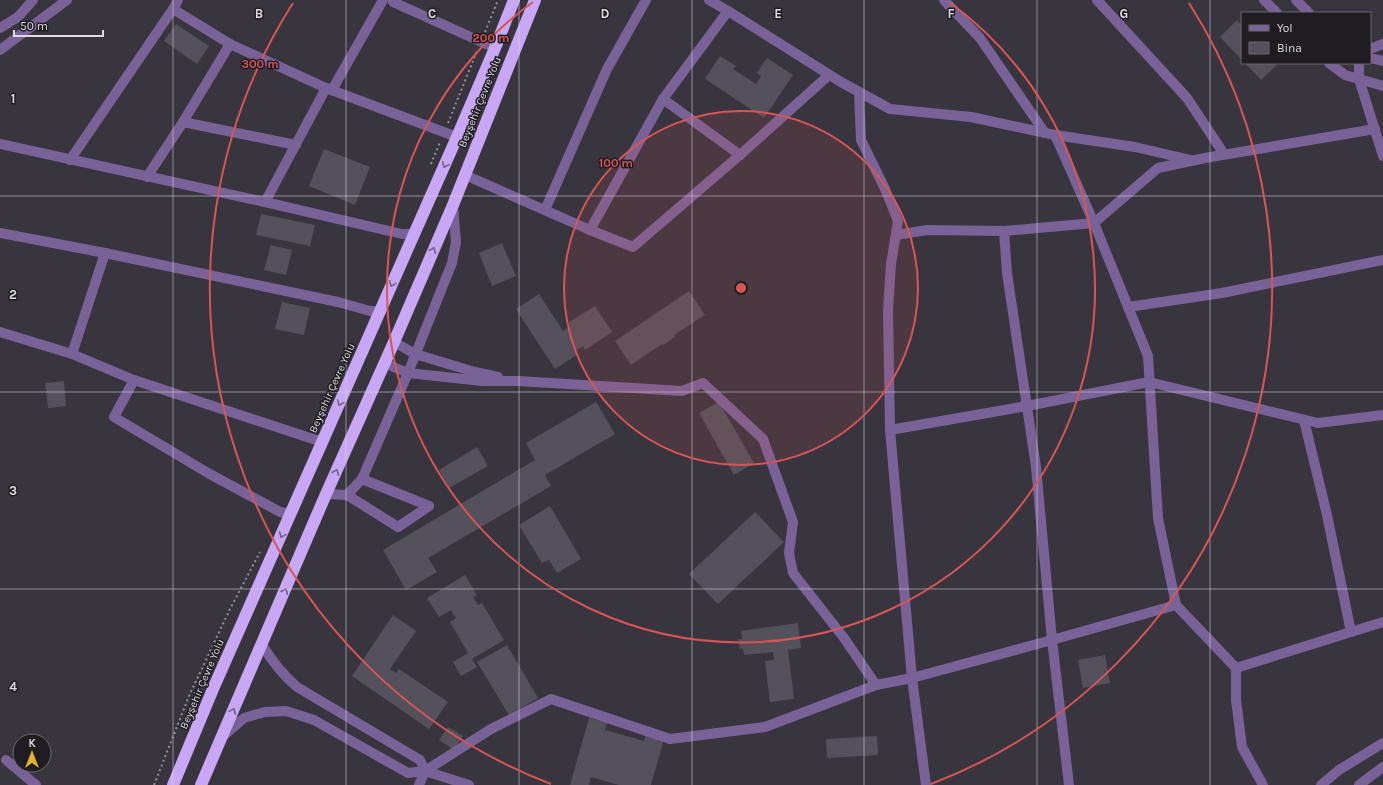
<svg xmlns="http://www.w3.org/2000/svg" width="1383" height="785" viewBox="0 0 1383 785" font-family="Karla,sans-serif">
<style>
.building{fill:#55515c}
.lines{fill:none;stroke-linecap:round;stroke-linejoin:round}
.path{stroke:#928f97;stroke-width:2;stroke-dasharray:2 3;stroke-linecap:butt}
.minor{stroke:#786297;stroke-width:10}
.highway{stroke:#c8a8f6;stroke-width:12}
.oneway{stroke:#74628c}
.grid{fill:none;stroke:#dddbe1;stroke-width:1;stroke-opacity:0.55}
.ring{fill:none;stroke:#d85556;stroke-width:2}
.labels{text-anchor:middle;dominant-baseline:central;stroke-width:3;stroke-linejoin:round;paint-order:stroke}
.street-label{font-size:11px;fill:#dddbe1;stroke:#1f1d22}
.grid-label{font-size:13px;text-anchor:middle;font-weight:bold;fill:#dddbe1;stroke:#1f1d22;stroke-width:3;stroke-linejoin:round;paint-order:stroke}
.centre{fill:#d85556;stroke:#1f1d22;stroke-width:2}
.ring-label{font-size:12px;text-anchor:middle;font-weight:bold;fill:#d85556;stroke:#1f1d22;stroke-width:3;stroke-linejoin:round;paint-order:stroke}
</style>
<rect width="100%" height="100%" fill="#39353f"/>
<g class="building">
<polygon points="1237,20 1242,26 1242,60 1220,37"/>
<polygon points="176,24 209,46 197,64 164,41"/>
<polygon points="720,56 736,66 733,69 756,84 761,76 757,73 767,58 793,75 764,118 705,79"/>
<polygon points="1245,63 1275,63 1277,65 1261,80"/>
<polygon points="324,149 370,167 355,205 309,186"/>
<polygon points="261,214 315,225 310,246 256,235"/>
<polygon points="502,243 516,276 492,286 479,253"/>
<polygon points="271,245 292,250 286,275 264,270"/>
<polygon points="689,291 705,315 674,335 675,337 663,345 662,344 631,365 615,341"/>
<polygon points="539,294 563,331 570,326 568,323 595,306 612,332 585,350 583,346 575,351 578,354 555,369 516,309"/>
<polygon points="282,302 310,308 304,335 275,329"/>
<polygon points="64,381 66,406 48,408 45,383"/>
<polygon points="596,402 615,434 545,475 551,486 428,558 437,572 406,590 383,550 535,460 526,443"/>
<polygon points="719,402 754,463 734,475 699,413"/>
<polygon points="477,447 488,466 449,488 439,470"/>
<polygon points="550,506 581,559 557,573 549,560 542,563 519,525"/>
<polygon points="755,512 784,542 718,604 689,574"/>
<polygon points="465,575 477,595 473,597 478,605 482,603 504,640 472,659 477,667 461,676 453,662 468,653 450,622 456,618 451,610 439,617 427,598"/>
<polygon points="393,615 416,631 390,669 396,673 399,669 448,702 429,729 352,676"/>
<polygon points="798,623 801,648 788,650 794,699 770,702 765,661 774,660 773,652 744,655 743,648 740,649 738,639 742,639 741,631"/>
<polygon points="507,645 538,698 509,715 477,662"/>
<polygon points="1105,655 1110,683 1083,688 1078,660"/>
<polygon points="589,718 607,723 605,730 644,741 646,734 664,739 651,785 619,785 591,777 589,785 570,785"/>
<polygon points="448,727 463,736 454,750 439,740"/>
<polygon points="877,736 878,755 827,758 826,739"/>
</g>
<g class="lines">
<g class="path">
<polyline points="485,32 498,0"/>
<polyline points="448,123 477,51"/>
<polyline points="431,164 440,142"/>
<polyline points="154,785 189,696 230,609 260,552"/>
</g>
<g class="minor">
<polyline points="394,0 393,2 495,48"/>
<polyline points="709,0 728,11"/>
<polyline points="944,0 980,38 1045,133"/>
<polyline points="1097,0 1187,98 1224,154"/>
<polyline points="1264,0 1277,13"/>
<polyline points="1296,0 1309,13"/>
<polyline points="173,9 230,44 326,88 457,137"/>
<polyline points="0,28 18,17 33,0"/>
<polyline points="1370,49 1383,44"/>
<polyline points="0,50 67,0"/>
<polyline points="1370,58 1383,61"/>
<polyline points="1329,63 1345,75 1383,86"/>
<polyline points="1359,63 1359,79 1383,156"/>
<polyline points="332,90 383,0"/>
<polyline points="859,92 861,140 886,191 898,221 891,264 888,310 890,430 912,678 926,785"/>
<polyline points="663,99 740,155"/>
<polyline points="183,122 296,145"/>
<polyline points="1055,135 1135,147 1191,160"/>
<polyline points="0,144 265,202 402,234 415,234"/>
<polyline points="70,160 173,9 178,0"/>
<polyline points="465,175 590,230 663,99 728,11 841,82 890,109 971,117 1055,135 1094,223 1148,356 1158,518 1176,605 1052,640 1036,467 1007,273 1004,231 1094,223 1158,168 1205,158 1375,129"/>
<polyline points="147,177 183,122 230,44"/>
<polyline points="265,202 326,88"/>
<polyline points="545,210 607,69 646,0"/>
<polyline points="590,230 633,247 740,155 829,75"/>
<polyline points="0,233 105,253 72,354 134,380 313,439 323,441"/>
<polyline points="896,235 927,230 1004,231"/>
<polyline points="105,253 338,302 370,311 381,311"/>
<polyline points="1128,307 1222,293 1383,260"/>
<polyline points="0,332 72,354"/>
<polyline points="394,342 415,354 475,372 498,377"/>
<polyline points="384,363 408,373 482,381 518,381 682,391 703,383 763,439 793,522 789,553 793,573 844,638 876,685 912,678 1052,640 1069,785"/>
<polyline points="134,380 114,417 208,473 280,512 291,514"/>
<polyline points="1304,420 1327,515 1351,632"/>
<polyline points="890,430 1027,406 1149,382 1318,423 1383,415"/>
<polyline points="362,479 429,506"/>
<polyline points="326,494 347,495 362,479 408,373 452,263 456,242 453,206"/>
<polyline points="347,495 398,527 429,506"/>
<polyline points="1176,605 1236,668 1236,700 1242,747 1263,785"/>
<path d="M262,645c10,16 21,30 35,42l123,73 5,11 44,14"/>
<polyline points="1236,668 1383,622"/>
<polyline points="221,738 244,718 265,712 286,711 314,720 408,773 425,771 419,785"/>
<polyline points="6,760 36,785"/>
<polyline points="425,771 491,729 551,699 670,739 765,727 876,685"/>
<polyline points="1321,785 1339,770 1383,743"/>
<polyline points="1359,785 1383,767"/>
</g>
<g class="highway">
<polyline points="173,785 213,689 457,137 495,48 514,0"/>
<polyline points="201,785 326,494 394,342 453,205 535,0"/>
</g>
</g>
<defs><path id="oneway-chevron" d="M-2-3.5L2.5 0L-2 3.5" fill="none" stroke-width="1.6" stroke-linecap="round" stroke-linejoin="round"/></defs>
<g class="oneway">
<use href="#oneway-chevron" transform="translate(445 165) rotate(114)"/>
<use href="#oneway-chevron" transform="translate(433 250) rotate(-67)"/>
<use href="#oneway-chevron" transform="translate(392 284) rotate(114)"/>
<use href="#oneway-chevron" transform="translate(340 403) rotate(114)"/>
<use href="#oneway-chevron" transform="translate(336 472) rotate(-66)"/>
<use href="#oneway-chevron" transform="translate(282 535) rotate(114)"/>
<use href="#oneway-chevron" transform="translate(285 591) rotate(-67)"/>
<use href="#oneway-chevron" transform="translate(233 711) rotate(-66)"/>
</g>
<path class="grid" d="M173,0v785M346,0v785M519,0v785M692,0v785M864,0v785M1037,0v785M1210,0v785M0,196h1383M0,392h1383M0,589h1383"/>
<circle cx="741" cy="288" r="177" fill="#d85556" fill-opacity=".12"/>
<g class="ring">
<circle cx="741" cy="288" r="177"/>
<path d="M949 2A354 354 0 1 1 533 2"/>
<path d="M551 784A531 531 0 0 1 293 3M1189 3A531 531 0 0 1 931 784"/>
</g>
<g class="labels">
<g class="street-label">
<text transform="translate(480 102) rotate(-68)">Beyşehir Çevre Yolu</text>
<text transform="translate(332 388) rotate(-66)">Beyşehir Çevre Yolu</text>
<text transform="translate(202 684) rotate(-67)">Beyşehir Çevre Yolu</text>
</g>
</g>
<g class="grid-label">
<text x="259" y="18">B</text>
<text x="432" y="18">C</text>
<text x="605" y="18">D</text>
<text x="778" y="18">E</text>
<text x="951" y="18">F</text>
<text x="1124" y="18">G</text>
<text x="13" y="103">1</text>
<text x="13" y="299">2</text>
<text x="13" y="495">3</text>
<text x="13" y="691">4</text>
</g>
<circle cx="741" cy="288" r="6" class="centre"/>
<g class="ring-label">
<text x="491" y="42">200 m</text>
<text x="260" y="68">300 m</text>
<text x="616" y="167">100 m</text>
</g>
<rect x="1241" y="12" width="130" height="52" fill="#1f1d22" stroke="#6b696e"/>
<rect x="1249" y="25" width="20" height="6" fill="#786297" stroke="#6b696e"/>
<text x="1277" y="32" font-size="12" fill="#dddbe1">Yol</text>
<rect x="1249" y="42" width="20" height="12" fill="#55515c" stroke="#6b696e"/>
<text x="1277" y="52" font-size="12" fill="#dddbe1">Bina</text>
<g transform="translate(32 753)"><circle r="19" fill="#1f1d22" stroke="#6b696e"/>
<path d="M0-3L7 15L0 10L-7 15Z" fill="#e0b034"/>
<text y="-6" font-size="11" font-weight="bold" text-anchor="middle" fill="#dddbe1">K</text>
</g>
<path d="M14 30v6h89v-6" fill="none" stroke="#dddbe1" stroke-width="2"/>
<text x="20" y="30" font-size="12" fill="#dddbe1" stroke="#1f1d22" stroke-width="3" paint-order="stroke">50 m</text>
</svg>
